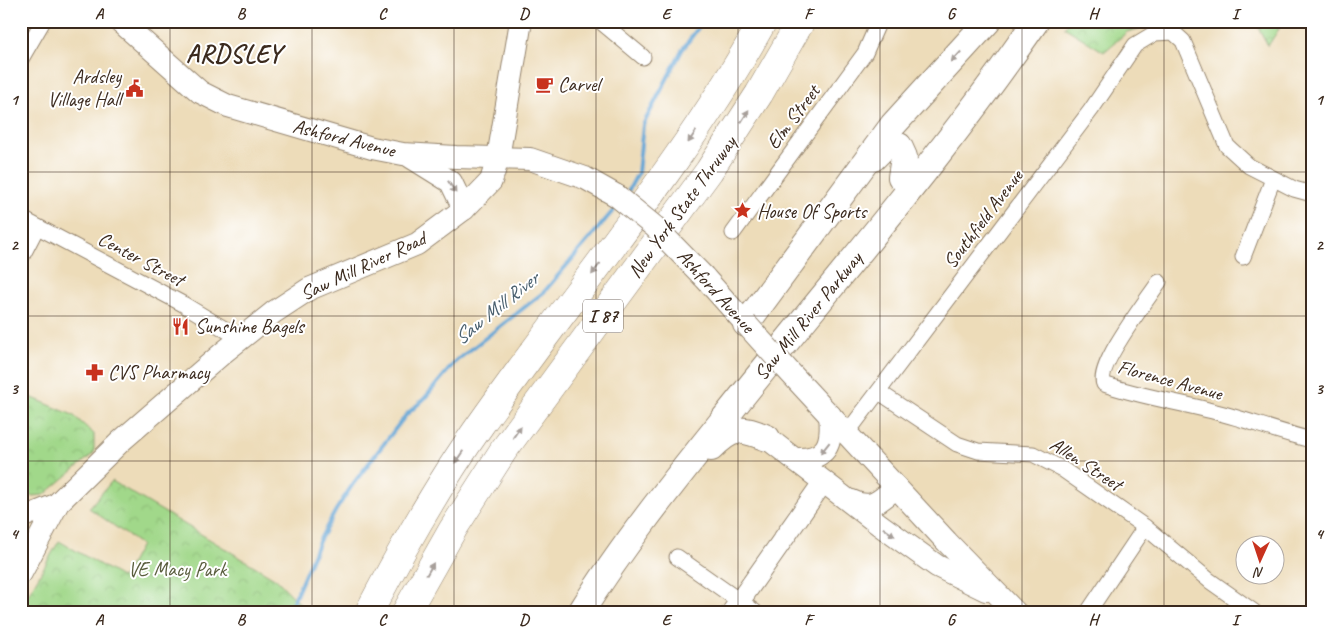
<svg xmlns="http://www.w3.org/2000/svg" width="1333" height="633" viewBox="0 0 1333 633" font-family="Caveat,sans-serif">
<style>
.park{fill:url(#park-crowns);stroke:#6e8154}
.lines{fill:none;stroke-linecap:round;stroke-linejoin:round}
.stream{stroke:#5da1d2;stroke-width:4}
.minor-casing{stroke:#94836c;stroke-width:17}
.tertiary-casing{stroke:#94836c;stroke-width:22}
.secondary-casing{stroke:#94836c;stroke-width:24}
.trunk-casing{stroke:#94836c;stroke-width:28}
.motorway-casing{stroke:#94836c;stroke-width:29}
.minor{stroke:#fff;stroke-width:15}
.tertiary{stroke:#fff;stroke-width:20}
.secondary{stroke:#fff;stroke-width:22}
.trunk{stroke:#fff;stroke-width:26}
.motorway{stroke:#fff;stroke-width:28}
.secondary-bridge-casing{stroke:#94836c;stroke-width:24;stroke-linecap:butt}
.secondary-bridge{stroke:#fff;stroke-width:22}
.oneway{fill:#a79f9a}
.grid{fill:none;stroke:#3b2a1e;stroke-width:1;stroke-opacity:0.55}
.labels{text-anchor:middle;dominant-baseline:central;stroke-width:4;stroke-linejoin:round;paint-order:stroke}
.shield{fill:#fff;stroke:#766a62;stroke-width:1}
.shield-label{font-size:19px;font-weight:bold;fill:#3b2a1e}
.poi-label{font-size:20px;fill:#3b2a1e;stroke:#fff;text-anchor:start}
.street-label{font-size:20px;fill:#3b2a1e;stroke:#fff}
.park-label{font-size:20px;fill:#5a5e3e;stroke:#fff}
.water-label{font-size:21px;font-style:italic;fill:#4a606f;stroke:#fff}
.district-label{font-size:25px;font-weight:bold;letter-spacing:1px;fill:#3b2a1e;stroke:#fff}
.neatline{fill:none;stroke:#3b2a1e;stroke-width:2}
.grid-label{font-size:16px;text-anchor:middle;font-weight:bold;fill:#3b2a1e}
</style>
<defs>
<pattern id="park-crowns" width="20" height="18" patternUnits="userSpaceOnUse" patternTransform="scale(1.25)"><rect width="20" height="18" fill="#a1d88a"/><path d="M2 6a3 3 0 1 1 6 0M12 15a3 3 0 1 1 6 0" fill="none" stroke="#8cba77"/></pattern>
</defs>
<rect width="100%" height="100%" fill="#fff"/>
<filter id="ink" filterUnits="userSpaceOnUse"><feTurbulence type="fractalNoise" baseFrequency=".02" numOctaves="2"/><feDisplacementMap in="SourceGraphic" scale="10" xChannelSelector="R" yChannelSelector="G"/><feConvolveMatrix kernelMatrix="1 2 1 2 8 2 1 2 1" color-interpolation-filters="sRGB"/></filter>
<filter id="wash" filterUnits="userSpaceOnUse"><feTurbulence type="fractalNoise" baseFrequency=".0096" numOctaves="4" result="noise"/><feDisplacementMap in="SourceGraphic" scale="20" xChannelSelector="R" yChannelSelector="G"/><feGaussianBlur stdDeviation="1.12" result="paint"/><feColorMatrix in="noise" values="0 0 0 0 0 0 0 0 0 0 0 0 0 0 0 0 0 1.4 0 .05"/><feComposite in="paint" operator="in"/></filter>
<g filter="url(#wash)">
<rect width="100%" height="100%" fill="#eddcb9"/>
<g class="park">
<polygon points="1070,21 1197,21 1185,27 1165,22 1127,32 1104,52 1064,27"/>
<polygon points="1255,21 1284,21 1268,46"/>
<polygon points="21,393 73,415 94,434 94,453 44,495 31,496 21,488"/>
<polygon points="112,481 276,579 308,612 21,612 21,607 59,541 123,578 141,545 89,508"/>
</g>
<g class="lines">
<g class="stream">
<polyline points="627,193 638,173 643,125 682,50 703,21"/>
<polyline points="289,612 319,541 336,510 353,484 406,415 424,399 456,361 544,292 618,205"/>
</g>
</g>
</g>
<g filter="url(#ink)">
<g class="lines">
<defs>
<g id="minor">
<polyline points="600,21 643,57"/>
<polyline points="21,59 43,21"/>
<polyline points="21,218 183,304 241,339"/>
<polyline points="733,233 865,53 879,21"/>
<polyline points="1243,257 1273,179"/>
<polyline points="21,258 37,227"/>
<path d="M1159,282c-11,17 -64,85 -55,102 34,12 69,17 104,26 35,8 69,22 104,30"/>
<polyline points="879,392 957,444 978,451 1033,454 1062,469 1145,527 1210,581 1254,612"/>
<polyline points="847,433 1091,110 1135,45 1155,33 1173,32 1183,41 1227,146 1249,166 1294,189 1312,194"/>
<polyline points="677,557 755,612"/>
<polyline points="1088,612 1145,527"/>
</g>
<g id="tertiary">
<polyline points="21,518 58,503"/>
<polyline points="732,612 824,481"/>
</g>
<g id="secondary">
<polyline points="120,21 200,92 228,106 372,148 403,154 456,157 530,159 585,178 617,196"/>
<polyline points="411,157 451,182 464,209"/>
<polyline points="704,277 746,324"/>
<polyline points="784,366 947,542 1015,612"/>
<polyline points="767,438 880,525 937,566 986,590"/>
<path d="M795,459c32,1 38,-15 35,-44"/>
<path d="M852,501c20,10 29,-1 44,-14"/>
<polyline points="21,573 58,503 121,441 224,352 274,312 309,289 417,244 464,209 491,181 498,158 521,21"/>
</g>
<g id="trunk">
<polyline points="873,158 887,144 899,146 904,157 901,177"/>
<polyline points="746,324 893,125 988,21"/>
<path d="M711,448c22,-22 29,-21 56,-10"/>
<path d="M581,612c41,-66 90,-127 139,-188 106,-134 219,-262 316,-403"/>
</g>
<g id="motorway">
<path d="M369,612c34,-65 70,-129 112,-188 95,-135 202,-259 282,-403"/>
<polyline points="406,612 453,529 503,451 709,171 759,94 801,21"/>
</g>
</defs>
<use href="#minor" class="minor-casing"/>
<use href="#tertiary" class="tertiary-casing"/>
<use href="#secondary" class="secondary-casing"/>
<use href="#trunk" class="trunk-casing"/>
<use href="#motorway" class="motorway-casing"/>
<use href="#minor" class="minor"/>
<use href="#tertiary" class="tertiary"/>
<use href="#secondary" class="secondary"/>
<use href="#trunk" class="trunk"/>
<use href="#motorway" class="motorway"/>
<defs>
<g id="secondary-bridge">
<polyline points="617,196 655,227 704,277"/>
<polyline points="746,324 784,366"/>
</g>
</defs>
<use href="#secondary-bridge" class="secondary-bridge-casing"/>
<use href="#secondary-bridge" class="secondary-bridge"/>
</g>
<defs><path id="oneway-solid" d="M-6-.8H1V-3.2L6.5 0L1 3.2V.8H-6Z" transform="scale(1.25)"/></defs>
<g class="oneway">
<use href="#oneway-solid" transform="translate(956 57) rotate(133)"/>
<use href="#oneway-solid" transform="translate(745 116) rotate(-58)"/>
<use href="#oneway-solid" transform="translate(692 137) rotate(124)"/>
<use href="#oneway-solid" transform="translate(452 187) rotate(57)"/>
<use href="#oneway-solid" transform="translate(596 269) rotate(127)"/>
<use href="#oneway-solid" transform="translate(517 432) rotate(-55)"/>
<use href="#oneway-solid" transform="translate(825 448) rotate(128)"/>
<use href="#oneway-solid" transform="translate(459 457) rotate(124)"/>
<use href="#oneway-solid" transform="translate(889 532) rotate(35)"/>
<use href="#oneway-solid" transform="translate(430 569) rotate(-61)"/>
</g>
</g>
<path class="grid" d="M170,21v591M312,21v591M454,21v591M596,21v591M738,21v591M880,21v591M1022,21v591M1164,21v591M21,172h1291M21,316h1291M21,461h1291"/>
<defs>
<symbol id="cafe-bare" viewBox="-9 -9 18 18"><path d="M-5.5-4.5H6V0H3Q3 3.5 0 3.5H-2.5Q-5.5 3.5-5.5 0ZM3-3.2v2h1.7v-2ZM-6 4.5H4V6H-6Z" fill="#c8321e" stroke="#fff" stroke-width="2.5" paint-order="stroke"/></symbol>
<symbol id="civic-bare" viewBox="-9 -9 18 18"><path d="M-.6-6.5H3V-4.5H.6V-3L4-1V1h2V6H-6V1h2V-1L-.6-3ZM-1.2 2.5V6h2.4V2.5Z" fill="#c8321e" stroke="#fff" stroke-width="2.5" paint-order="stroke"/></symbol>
<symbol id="sight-bare" viewBox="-9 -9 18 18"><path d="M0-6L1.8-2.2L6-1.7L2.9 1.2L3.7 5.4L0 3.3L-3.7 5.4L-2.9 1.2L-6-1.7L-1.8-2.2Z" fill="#c8321e" stroke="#fff" stroke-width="2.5" paint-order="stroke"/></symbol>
<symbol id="restaurant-bare" viewBox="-9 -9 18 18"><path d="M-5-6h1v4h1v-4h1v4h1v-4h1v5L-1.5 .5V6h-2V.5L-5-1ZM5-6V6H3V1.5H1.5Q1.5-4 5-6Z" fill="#c8321e" stroke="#fff" stroke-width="2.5" paint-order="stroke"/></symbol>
<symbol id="pharmacy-bare" viewBox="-9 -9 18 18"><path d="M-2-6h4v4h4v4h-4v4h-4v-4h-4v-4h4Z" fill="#c8321e" stroke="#fff" stroke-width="2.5" paint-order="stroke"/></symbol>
</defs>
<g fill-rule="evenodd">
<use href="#cafe-bare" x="532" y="72" width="25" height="25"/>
<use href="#civic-bare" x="122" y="76" width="25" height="25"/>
<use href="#sight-bare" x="730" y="198" width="25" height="25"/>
<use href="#restaurant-bare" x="168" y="314" width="25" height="25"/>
<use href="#pharmacy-bare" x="82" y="360" width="25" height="25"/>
</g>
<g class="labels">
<rect class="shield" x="583" y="299.5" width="40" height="33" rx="4"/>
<g class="shield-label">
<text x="603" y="316">I 87</text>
</g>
<g class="poi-label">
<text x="121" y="76" text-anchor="end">Ardsley<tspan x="121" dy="23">Village Hall</tspan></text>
<text x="558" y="84">Carvel</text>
<text x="757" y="211">House Of Sports</text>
<text x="195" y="326">Sunshine Bagels</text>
<text x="108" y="372">CVS Pharmacy</text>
</g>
<g class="street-label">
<text transform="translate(793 117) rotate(-53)">Elm Street</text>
<text transform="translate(344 138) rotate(14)">Ashford Avenue</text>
<text transform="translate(682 207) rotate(-54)">New York State Thruway</text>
<text transform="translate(983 219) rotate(-53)">Southfield Avenue</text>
<text transform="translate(141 259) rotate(28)">Center Street</text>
<text transform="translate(363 266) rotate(-25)">Saw Mill River Road</text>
<text transform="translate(716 291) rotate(48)">Ashford Avenue</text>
<text transform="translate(808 316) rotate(-51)">Saw Mill River Parkway</text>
<text transform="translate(1170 380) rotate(15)">Florence Avenue</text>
<text transform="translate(1086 464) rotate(33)">Allen Street</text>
</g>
<g class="park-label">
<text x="177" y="569">VE Macy Park</text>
</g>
<g class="water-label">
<text transform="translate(496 308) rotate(-39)">Saw Mill River</text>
</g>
<g class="district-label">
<text x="234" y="54">ARDSLEY</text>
</g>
</g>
<rect width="1333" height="633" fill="none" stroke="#fff" stroke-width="55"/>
<g transform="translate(1260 560) rotate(183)"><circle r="24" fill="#ffffff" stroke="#b1aaa5"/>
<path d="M0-4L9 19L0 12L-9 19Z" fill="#c8321e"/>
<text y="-8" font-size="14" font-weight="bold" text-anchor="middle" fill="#3b2a1e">N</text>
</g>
<rect x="28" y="28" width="1278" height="578" class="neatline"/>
<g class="grid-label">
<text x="99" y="19">A</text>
<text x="241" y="19">B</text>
<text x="382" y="19">C</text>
<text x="524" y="19">D</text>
<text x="666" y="19">E</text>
<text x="808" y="19">F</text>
<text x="951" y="19">G</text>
<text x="1093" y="19">H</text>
<text x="1235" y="19">I</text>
<text x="14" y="105">1</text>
<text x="1319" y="105">1</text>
<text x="14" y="250">2</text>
<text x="1319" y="250">2</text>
<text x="14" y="394">3</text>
<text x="1319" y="394">3</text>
<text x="14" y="539">4</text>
<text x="1319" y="539">4</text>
<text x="99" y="625">A</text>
<text x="241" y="625">B</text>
<text x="382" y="625">C</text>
<text x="524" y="625">D</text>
<text x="666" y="625">E</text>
<text x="808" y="625">F</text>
<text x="951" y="625">G</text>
<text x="1093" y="625">H</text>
<text x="1235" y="625">I</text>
</g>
</svg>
